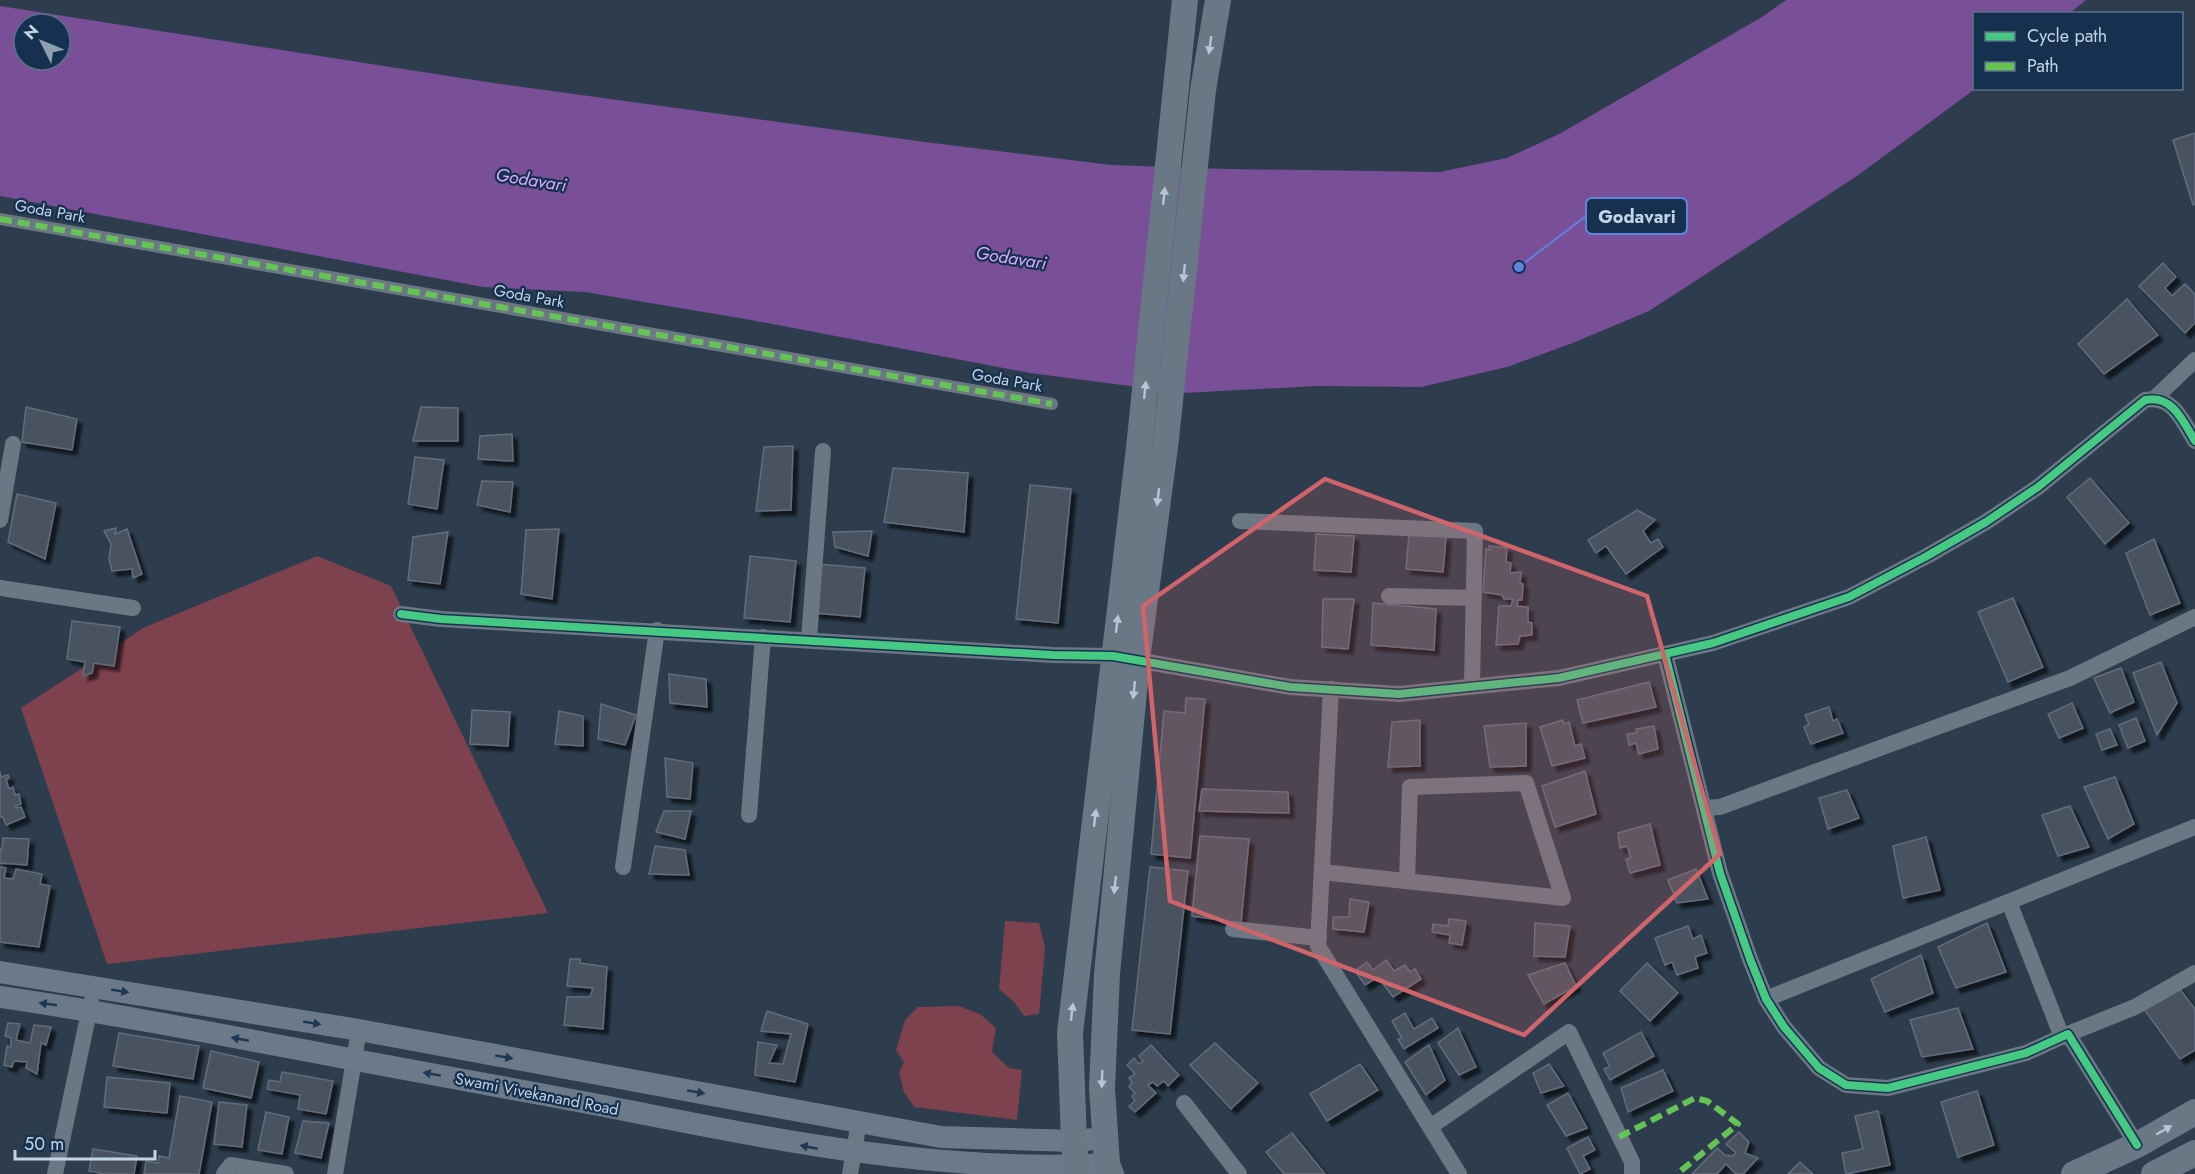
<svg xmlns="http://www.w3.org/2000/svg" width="2195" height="1174" viewBox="0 0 2195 1174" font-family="Jost,sans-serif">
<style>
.green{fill:#7d424e}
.water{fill:#794f97;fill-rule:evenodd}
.building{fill:#495261;stroke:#636c7c;stroke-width:1.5;filter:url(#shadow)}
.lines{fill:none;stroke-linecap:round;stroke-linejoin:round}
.pedestrian{stroke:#6b7783;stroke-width:12}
.minor{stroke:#6b7783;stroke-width:16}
.secondary{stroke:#6c7988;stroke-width:22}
.primary{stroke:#6a7784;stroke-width:26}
.quiet{stroke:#66c356;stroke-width:6;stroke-dasharray:12 6;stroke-linecap:butt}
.cycleway-casing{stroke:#15314f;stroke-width:11}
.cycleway{stroke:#46c982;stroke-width:8}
.oneway{fill:#b6c6d7}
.oneway2{fill:#1e3855}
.marked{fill:#cf646a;fill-opacity:0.2;stroke:#cf646a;stroke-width:4.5;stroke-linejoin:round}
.labels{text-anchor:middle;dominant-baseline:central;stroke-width:4.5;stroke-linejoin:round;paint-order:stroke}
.street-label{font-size:16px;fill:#c3d4e6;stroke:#15314f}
.water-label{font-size:18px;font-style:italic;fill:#ddabff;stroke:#15314f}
.leader{fill:none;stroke:#5f84de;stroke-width:2}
.callout-dot{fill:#5f84de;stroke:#15314f;stroke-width:2}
.callout{fill:#15314f;stroke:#5f84de;stroke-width:2}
.callout-label{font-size:18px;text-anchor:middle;font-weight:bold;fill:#c3d4e6}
</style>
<defs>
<filter id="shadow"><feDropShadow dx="5" dy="5" stdDeviation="1.5" flood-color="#0009"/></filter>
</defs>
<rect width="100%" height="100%" fill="#2d3d4d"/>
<g class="green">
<polygon points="317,556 391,586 548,913 107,964 21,708 145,627"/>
<polygon points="1005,921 1039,923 1045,948 1039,1014 1024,1016 1014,1002 999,989"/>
<polygon points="959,1006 980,1014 996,1028 992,1052 1009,1068 1022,1070 1017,1120 914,1107 904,1092 899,1073 904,1062 896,1050 905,1020 918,1007"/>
</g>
<path class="water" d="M1786,0h300l-16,13 -96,1 1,75 -118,87 -208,135 -79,33 -63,23 -86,20 -104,-1 -133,7 -154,-20 -279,-53 -166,-28 -102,-5 -483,-91v-190l487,76 438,60 186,23 116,4 213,3 67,-14 54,-25 201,-116zM24,24h36v36h-36z"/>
<g class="building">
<polygon points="2195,133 2195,204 2193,205 2173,140"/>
<polygon points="2163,263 2176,277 2165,288 2172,296 2185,284 2195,294 2195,323 2185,333 2139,286"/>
<polygon points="2127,299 2158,335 2104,374 2078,344"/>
<polygon points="26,407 77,419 72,450 22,442"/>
<polygon points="421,407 458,408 458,441 413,441"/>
<polygon points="512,434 513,461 478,459 480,436"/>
<polygon points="793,446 791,510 756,511 764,447"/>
<polygon points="415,457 444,460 437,509 408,504"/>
<polygon points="893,468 968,473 964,532 884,522"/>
<polygon points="2090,478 2129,523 2105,544 2067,497"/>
<polygon points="482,481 513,482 510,512 477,505"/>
<polygon points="1030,485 1071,489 1058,623 1016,619"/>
<polygon points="17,494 56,503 45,559 8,542"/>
<polygon points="1637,510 1655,520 1643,531 1651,543 1658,539 1663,547 1626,574 1606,546 1596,553 1588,540"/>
<polygon points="116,528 115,534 127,529 142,574 133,578 132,569 112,571 109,559 111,544 104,531"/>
<polygon points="559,529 552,599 521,594 526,530"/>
<polygon points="872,531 868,556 835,547 833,532"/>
<polygon points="448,532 440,584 408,580 413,537"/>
<polygon points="1316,534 1354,536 1351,572 1314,570"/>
<polygon points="1409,534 1446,537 1443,572 1406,569"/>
<polygon points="2154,539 2180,603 2150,615 2126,553"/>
<polygon points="1489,546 1507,548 1506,562 1511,563 1510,573 1521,572 1520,583 1523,584 1522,600 1518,600 1517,606 1528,607 1528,622 1532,623 1532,635 1520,636 1518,644 1496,645 1499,606 1511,606 1513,599 1504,599 1502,595 1483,592 1486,549 1490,550"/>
<polygon points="750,556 796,561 790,622 744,618"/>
<polygon points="818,564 865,568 860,617 814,613"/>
<polygon points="2013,598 2043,667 2008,682 1978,612"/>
<polygon points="1323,599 1354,599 1348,649 1322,647"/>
<polygon points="1373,603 1436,609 1434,650 1371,645"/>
<polygon points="72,621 120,627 114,666 94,663 92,673 83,676 85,662 67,659"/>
<polygon points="2161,662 2177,703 2157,735 2133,673"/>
<polygon points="2121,668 2134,702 2110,713 2094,678"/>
<polygon points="669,674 706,679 707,707 670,703"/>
<polygon points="1649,682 1656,707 1583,723 1577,700"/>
<polygon points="1186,698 1205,699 1190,858 1151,854 1164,711 1185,713"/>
<polygon points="2072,703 2083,728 2059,738 2048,714"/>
<polygon points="601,704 636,715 625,745 598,739"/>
<polygon points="1829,707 1833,721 1837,719 1843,733 1811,744 1804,727 1809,724 1805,715"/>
<polygon points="472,710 510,712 508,746 470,744"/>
<polygon points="559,711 583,716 583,746 555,744"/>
<polygon points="2136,718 2145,741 2128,748 2119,725"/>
<polygon points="1420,720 1420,766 1388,767 1392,722"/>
<polygon points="1563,720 1564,724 1569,722 1575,746 1581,744 1585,758 1552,766 1540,727"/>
<polygon points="1526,723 1526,766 1490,767 1484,726"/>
<polygon points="1654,726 1658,749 1639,754 1636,743 1629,745 1627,734 1637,733 1636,729"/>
<polygon points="2110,729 2117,745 2102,750 2096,734"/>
<polygon points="665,758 693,763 690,799 667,797"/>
<polygon points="1585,771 1596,814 1555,827 1542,786"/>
<polygon points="0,772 1,777 8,775 9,778 6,779 9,789 13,787 15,795 19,794 21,804 15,806 17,808 21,807 25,817 6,825 3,817 0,817"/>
<polygon points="2115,777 2134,824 2108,839 2084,787"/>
<polygon points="1202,789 1288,792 1289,813 1199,811"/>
<polygon points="1847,790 1859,818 1828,829 1819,798"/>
<polygon points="2070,806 2089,847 2058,856 2042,815"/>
<polygon points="664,811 691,811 685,839 656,832"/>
<polygon points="1650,824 1660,865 1630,873 1626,859 1631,858 1627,846 1620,848 1618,833"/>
<polygon points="1200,836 1249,839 1241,923 1192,916"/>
<polygon points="1926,837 1940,890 1903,898 1893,846"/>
<polygon points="3,838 29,839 27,865 0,863 0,849 2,849"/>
<polygon points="655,846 685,850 689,875 649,874"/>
<polygon points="0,867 6,868 4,878 13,879 16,869 42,874 40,884 50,886 39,947 0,942"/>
<polygon points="1150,867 1188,871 1170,1034 1132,1030"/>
<polygon points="1696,869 1708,899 1677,903 1668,880"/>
<polygon points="1350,899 1369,902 1364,932 1333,929 1333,917 1349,917"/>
<polygon points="1449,919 1466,921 1462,945 1449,943 1450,935 1432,932 1433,924 1448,926"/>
<polygon points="1535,923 1570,926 1565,957 1534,956"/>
<polygon points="1987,923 2006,972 1956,988 1938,947"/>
<polygon points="1688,926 1693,939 1701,935 1707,953 1695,957 1698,968 1677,975 1672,962 1665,965 1655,938"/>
<polygon points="1921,955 1933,993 1885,1012 1871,979"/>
<polygon points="570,959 580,959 580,963 607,967 603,1029 564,1025 567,997 590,997 593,988 567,986"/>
<polygon points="1386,960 1394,971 1405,965 1410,972 1415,969 1421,979 1393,997 1378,977 1365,985 1355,971 1367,962 1373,970"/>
<polygon points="1565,963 1576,986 1544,1004 1528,975"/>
<polygon points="1647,963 1678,993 1650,1021 1620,991"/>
<polygon points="2176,984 2195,1009 2195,1050 2180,1059 2144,1009"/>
<polygon points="1958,1008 1973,1049 1922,1057 1910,1020"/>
<polygon points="767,1011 808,1024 795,1082 755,1075 758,1042 777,1045 769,1063 783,1064 791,1034 761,1031"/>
<polygon points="1405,1013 1414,1029 1432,1018 1438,1028 1404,1049 1398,1039 1402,1038 1392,1021"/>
<polygon points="8,1023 20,1024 16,1040 30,1043 34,1025 51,1027 46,1045 41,1043 37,1074 26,1068 27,1062 14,1061 12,1067 4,1065 7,1046 11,1047 11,1038 5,1036"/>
<polygon points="1458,1028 1476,1067 1459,1075 1438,1043"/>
<polygon points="1641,1032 1654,1056 1610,1080 1604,1069 1610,1067 1603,1053"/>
<polygon points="119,1033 199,1046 193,1079 113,1066"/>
<polygon points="1215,1043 1258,1083 1231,1109 1190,1065"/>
<polygon points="1151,1045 1179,1075 1168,1086 1164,1081 1157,1086 1153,1082 1148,1085 1156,1093 1135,1112 1129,1106 1135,1101 1132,1096 1135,1093 1129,1087 1132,1082 1129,1078 1135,1074 1127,1065 1134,1058 1139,1064 1143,1061 1139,1056"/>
<polygon points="1429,1045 1445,1080 1426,1095 1405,1062"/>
<polygon points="211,1051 259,1062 251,1098 203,1088"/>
<polygon points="1360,1064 1378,1090 1327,1121 1310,1094"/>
<polygon points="1549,1064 1564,1086 1541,1093 1533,1073"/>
<polygon points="1663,1070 1673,1091 1628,1112 1621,1088"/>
<polygon points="282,1072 333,1081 326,1114 298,1109 300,1095 267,1089 269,1080 280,1082"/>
<polygon points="107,1077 170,1083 167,1113 104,1107"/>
<polygon points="1977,1091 1994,1145 1958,1157 1941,1102"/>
<polygon points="1568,1093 1587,1128 1566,1136 1547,1105"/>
<polygon points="180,1096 212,1102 199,1174 144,1174 146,1161 158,1163 159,1156 169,1158"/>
<polygon points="219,1102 247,1105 242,1147 214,1144"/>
<polygon points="1878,1111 1890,1165 1846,1174 1842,1153 1863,1149 1855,1116"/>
<polygon points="266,1112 289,1117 282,1154 258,1150"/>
<polygon points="303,1121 329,1123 321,1158 295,1153"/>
<polygon points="1739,1132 1749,1142 1745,1153 1758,1158 1743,1174 1736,1174 1726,1164 1717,1174 1692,1174 1717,1148 1725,1155 1732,1156 1736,1153 1726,1144"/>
<polygon points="1292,1133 1325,1174 1284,1174 1266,1152"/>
<polygon points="1588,1137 1595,1150 1583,1156 1590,1169 1580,1174 1567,1148"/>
<polygon points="93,1149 137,1156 134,1174 105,1174 89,1171"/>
<polygon points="1800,1162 1813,1174 1788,1174"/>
</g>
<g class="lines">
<polyline class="pedestrian" points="0,219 1052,404"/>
<g class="minor">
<polyline points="2156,397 2195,360"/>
<polyline points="0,520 13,444"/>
<polyline points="1240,521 1475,531 1472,686"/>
<polyline points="0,588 133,608"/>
<polyline points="1389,596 1474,598"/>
<path d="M401,614l40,5 612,36 60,1 177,31 109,7 160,-16 154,-35 136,-46 78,-41 59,-34 52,-35 107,-87c27,-6 38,21 50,41"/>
<polyline points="809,640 823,451"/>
<polyline points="1665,654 1720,873 1750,959 1766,999 1784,1027 1819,1068 1846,1085 1888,1088 2026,1053 2068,1034 2137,1145"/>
<polyline points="1331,689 1318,946 1459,1174"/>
<polyline points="1704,808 1720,807 2070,678 2195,617"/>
<polyline points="749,815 763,637"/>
<polyline points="623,867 657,630"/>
<polyline points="1322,872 1563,898 1526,783 1410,787 1407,881"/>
<polyline points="2009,902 2062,1037"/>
<polyline points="1233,929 1319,938"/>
<polyline points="1766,999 2195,827"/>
<polyline points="2068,1034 2135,1007 2195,973"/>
<polyline points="1184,1103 1239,1174"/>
<polyline points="1430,1127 1569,1032 1632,1162 1632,1174"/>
<polyline points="55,1174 91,1002"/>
<polyline points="224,1174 231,1165 286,1174"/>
<polyline points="335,1174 359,1030"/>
<polyline points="850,1174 859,1122"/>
</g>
<g class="secondary">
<polyline points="0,972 359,1030 941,1137 1074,1141 1105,1138"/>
<path d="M0,997c117,17 233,40 350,62 83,16 166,30 249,46 167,33 336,69 508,59"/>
</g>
<g class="primary">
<polyline points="1079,1174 1076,1168 1074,1141 1070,1033 1139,448 1185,0"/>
<polyline points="1111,1174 1107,1164 1102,1088 1107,974 1137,660 1166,439 1203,90 1218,0"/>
<polyline points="2074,1174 2137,1145 2195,1112"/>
<polyline points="2154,1174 2195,1153"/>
</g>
<g class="quiet">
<polyline points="0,219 1052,404"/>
<polyline points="1619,1137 1695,1098 1707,1101 1738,1124 1677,1174"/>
</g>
<defs>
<g id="cycleway">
<path d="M401,614l40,5 612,36 60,1 177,31 109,7 160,-16 154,-35 136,-46 78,-41 59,-34 52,-35 107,-87c27,-6 38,21 50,41"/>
<polyline points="1665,654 1720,873 1750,959 1766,999 1784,1027 1819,1068 1846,1085 1888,1088 2026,1053 2068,1034 2137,1145"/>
</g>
</defs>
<use href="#cycleway" class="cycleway-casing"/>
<use href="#cycleway" class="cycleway"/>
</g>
<defs><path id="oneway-solid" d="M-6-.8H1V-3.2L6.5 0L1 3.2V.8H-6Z" transform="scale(1.5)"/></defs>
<g class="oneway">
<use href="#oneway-solid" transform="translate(1210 45) rotate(98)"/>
<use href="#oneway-solid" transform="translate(1164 196) rotate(-84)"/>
<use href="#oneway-solid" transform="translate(1184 273) rotate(96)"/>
<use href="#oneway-solid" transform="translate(1145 390) rotate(-84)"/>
<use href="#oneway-solid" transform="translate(1158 497) rotate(97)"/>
<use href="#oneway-solid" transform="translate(1117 624) rotate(-83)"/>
<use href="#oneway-solid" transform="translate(1134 690) rotate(96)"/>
<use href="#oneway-solid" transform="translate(1095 818) rotate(-83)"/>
<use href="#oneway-solid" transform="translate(1115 885) rotate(96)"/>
<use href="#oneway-solid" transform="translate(1072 1012) rotate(-83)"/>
<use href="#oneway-solid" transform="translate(1102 1079) rotate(92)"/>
<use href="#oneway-solid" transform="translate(2164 1130) rotate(-30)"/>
</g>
<g class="oneway2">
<use href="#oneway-solid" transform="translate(120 991) rotate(9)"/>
<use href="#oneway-solid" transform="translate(48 1004) rotate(-172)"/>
<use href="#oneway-solid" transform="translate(312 1023) rotate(9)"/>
<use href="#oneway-solid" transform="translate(240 1039) rotate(-169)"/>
<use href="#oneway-solid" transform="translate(504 1057) rotate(10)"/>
<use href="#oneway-solid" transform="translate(432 1074) rotate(-170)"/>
<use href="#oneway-solid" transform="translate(696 1092) rotate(10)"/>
<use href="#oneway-solid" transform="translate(809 1147) rotate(-169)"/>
</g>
<path class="marked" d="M1325,479l322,117 73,258 -196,181 -354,-134 -27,-295z"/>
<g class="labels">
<g class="street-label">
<text transform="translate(50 211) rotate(10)">Goda Park</text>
<text transform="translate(529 296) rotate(10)">Goda Park</text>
<text transform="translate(1007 380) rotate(10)">Goda Park</text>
<text transform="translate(537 1094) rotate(11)">Swami Vivekanand Road</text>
</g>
<g class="water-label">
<text transform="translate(531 180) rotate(9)">Godavari</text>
<text transform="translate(1011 258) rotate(9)">Godavari</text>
</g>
</g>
<path class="leader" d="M1519 267L1586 216"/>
<circle class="callout-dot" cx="1519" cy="267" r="6"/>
<rect class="callout" x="1586" y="198" width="101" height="36" rx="6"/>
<g class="callout-label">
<text x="1637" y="223">Godavari</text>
</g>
<rect x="1973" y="12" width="210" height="78" fill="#15314f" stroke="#5b728b" stroke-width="1.5"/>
<rect x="1985" y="32" width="30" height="9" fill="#46c982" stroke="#5b728b" stroke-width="1.5"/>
<text x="2027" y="42" font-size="18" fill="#c3d4e6">Cycle path</text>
<rect x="1985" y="62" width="30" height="9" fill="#66c356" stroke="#5b728b" stroke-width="1.5"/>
<text x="2027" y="72" font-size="18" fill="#c3d4e6">Path</text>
<g transform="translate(42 42) rotate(313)"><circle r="28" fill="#15314f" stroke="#5b728b" stroke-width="1.5"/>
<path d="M0-4.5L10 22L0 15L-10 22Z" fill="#8e9fb0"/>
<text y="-9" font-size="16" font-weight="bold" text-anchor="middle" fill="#c3d4e6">N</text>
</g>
<path d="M15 1150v9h140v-9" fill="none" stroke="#c3d4e6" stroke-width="3"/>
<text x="24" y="1150" font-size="18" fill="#c3d4e6" stroke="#15314f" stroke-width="4.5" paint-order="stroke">50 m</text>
</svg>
